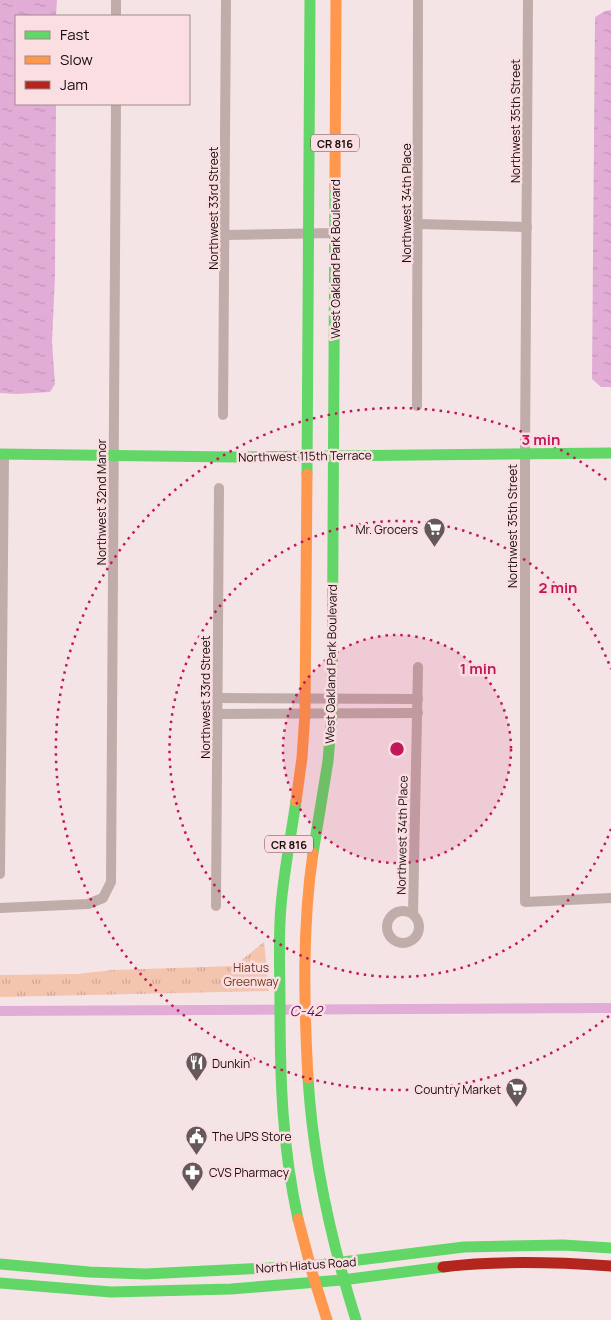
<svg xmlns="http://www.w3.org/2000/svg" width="611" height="1320" viewBox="0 0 611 1320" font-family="Manrope,sans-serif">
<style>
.grass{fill:url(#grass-tufts)}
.water{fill:url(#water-ripples)}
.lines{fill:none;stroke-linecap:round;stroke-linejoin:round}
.canal{stroke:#e1add6;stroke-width:10}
.street{stroke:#c0aca9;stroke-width:10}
.fast{stroke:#63d668;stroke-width:11}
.slow{stroke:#ff974d;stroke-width:11}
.jam{stroke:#b3261e;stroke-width:11}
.ring{fill:none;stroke:#c2185b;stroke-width:2.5;stroke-dasharray:2.5 5}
.labels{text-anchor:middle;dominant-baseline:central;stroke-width:5;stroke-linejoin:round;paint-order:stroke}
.shield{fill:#fbdee1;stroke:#5b4c4d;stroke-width:1}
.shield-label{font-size:11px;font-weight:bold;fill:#160d0e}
.street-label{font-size:12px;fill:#160d0e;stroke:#fbdee1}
.poi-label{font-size:12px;fill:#160d0e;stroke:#fbdee1;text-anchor:start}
.park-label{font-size:12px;fill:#6d3b1b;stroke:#fbdee1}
.water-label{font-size:14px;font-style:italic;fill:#5e0d57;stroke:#fbdee1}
.centre{fill:#c2185b;stroke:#fbdee1;stroke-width:2.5}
.ring-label{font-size:15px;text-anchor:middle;font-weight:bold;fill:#c2185b;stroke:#fbdee1;stroke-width:5;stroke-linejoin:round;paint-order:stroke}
</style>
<defs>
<pattern id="grass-tufts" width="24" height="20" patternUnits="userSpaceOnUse" patternTransform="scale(1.25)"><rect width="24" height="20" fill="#f3c4ae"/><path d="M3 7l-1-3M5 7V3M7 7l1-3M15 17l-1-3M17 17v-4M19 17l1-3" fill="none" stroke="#d0a794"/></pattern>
<pattern id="water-ripples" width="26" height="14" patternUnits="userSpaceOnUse" patternTransform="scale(1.25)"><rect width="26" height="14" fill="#e1add6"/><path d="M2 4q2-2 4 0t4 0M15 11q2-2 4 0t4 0" fill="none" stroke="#c094b6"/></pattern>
</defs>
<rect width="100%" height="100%" fill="#f5e4e6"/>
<polygon class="grass" points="264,942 269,991 0,997 0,975 77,974 113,970 234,966"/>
<g class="water">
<polygon points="0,0 57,0 56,16 16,16 16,104 56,104 55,276 52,342 55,384 50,392 17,394 0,393"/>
<polygon points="611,10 611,387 601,387 592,379 595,17 605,11"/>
</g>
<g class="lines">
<polyline class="canal" points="0,1011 611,1008"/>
<g class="street">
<polyline points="528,0 525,454 525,902 611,898"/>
<polyline points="116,16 116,0"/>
<polyline points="419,224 527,227"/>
<polyline points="225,235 335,233"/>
<polyline points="417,406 418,0"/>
<polyline points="223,415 226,0"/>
<polyline points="218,698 418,699"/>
<polyline points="218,714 418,713"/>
<polyline points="0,874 4,454"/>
<polyline points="216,906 219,488"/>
<polyline points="0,908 88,904 103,898 111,882 116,104"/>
<circle cx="403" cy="927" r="16"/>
<polyline points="413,914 418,667"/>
</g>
<g class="fast">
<polyline points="0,454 233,457 611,453"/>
<polyline points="307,474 310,0"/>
<path d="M296,801c-5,35 -12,69 -15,105 -3,32 -1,65 -1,98 0,74 2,142 18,215"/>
<polyline points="313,853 328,761 332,713 335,187"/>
<path d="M308,1078c5,83 23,163 48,242"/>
<polyline points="0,1264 89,1272 145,1274 310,1266 464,1247 563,1245 611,1248"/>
<polyline points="0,1283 111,1292 231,1289 342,1280 443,1267"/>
</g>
<g class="slow">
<polyline points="335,187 336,0"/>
<polyline points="296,801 302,758 305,713 307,474"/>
<path d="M308,1078c-4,-74 -6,-150 5,-225"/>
<polyline points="298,1219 312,1272 327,1320"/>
</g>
<path class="jam" d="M443,1267c55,-7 112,-5 168,-1"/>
</g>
<circle cx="397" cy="749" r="114" fill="#c2185b" fill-opacity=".12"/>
<g class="ring">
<circle cx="397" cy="749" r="114"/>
<path d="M611 829A228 228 0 1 1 611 669"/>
<path d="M609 1016A341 341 0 1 1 609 482"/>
</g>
<defs>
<symbol id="supermarket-pin" viewBox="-11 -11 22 30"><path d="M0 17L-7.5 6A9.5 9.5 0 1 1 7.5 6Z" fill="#64585a" stroke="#fbdee1"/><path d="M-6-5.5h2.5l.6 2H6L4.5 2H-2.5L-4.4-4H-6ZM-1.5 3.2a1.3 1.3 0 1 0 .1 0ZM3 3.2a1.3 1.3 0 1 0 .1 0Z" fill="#fff"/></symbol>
<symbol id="restaurant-pin" viewBox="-11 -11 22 30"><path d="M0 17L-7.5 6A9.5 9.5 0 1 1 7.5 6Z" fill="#64585a" stroke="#fbdee1"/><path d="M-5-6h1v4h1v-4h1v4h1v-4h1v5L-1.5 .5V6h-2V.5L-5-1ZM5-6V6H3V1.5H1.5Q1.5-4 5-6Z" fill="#fff"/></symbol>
<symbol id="civic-pin" viewBox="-11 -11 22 30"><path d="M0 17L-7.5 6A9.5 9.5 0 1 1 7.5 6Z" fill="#64585a" stroke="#fbdee1"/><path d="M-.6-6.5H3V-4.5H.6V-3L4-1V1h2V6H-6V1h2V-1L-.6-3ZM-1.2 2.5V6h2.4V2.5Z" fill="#fff"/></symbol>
<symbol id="pharmacy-pin" viewBox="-11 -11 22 30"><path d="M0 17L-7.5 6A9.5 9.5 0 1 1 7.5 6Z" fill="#64585a" stroke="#fbdee1"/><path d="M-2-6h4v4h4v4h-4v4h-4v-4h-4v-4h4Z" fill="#fff"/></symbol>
</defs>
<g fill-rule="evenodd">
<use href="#supermarket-pin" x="422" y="516" width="25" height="34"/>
<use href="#restaurant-pin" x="184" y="1050" width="25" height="34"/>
<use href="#supermarket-pin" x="504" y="1076" width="25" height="34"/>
<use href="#civic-pin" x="184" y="1124" width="25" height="34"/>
<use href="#pharmacy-pin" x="180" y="1160" width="25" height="34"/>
</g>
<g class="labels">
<g class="shield">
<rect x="311" y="134.5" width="48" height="17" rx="4"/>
<rect x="265" y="835.5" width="48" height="17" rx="4"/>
</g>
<g class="shield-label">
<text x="335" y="143">CR 816</text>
<text x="289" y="844">CR 816</text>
</g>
<g class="street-label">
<text transform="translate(515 121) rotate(-90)">Northwest 35th Street</text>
<text transform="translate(406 203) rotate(-90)">Northwest 34th Place</text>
<text transform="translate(213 208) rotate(-90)">Northwest 33rd Street</text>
<text transform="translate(335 259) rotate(-90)">West Oakland Park Boulevard</text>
<text transform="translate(305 456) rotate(-1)">Northwest 115th Terrace</text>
<text transform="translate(101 502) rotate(-90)">Northwest 32nd Manor</text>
<text transform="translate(512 526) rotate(-90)">Northwest 35th Street</text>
<text transform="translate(331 664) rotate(-89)">West Oakland Park Boulevard</text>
<text transform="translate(205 697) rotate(-90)">Northwest 33rd Street</text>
<text transform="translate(402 835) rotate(-89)">Northwest 34th Place</text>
<text transform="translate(306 1265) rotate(-4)">North Hiatus Road</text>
</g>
<g class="poi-label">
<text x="418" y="529" text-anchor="end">Mr. Grocers</text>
<text x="212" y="1063">Dunkin'</text>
<text x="501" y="1089" text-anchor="end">Country Market</text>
<text x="212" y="1136">The UPS Store</text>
<text x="209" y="1172">CVS Pharmacy</text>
</g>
<g class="park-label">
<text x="251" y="967">Hiatus<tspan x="251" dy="14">Greenway</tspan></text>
</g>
<g class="water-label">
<text x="306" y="1010">C-42</text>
</g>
</g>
<circle cx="397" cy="749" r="8" class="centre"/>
<g class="ring-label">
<text x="541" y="445">3 min</text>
<text x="558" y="593">2 min</text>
<text x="478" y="674">1 min</text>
</g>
<rect x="15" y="15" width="175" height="90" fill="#fbdee1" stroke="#9f8a8d"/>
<rect x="25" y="31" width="25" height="8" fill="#63d668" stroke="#9f8a8d"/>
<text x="60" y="40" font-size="15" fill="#160d0e">Fast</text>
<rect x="25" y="56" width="25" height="8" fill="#ff974d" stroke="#9f8a8d"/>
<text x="60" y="65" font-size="15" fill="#160d0e">Slow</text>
<rect x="25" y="81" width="25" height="8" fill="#b3261e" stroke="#9f8a8d"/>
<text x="60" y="90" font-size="15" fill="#160d0e">Jam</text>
</svg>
